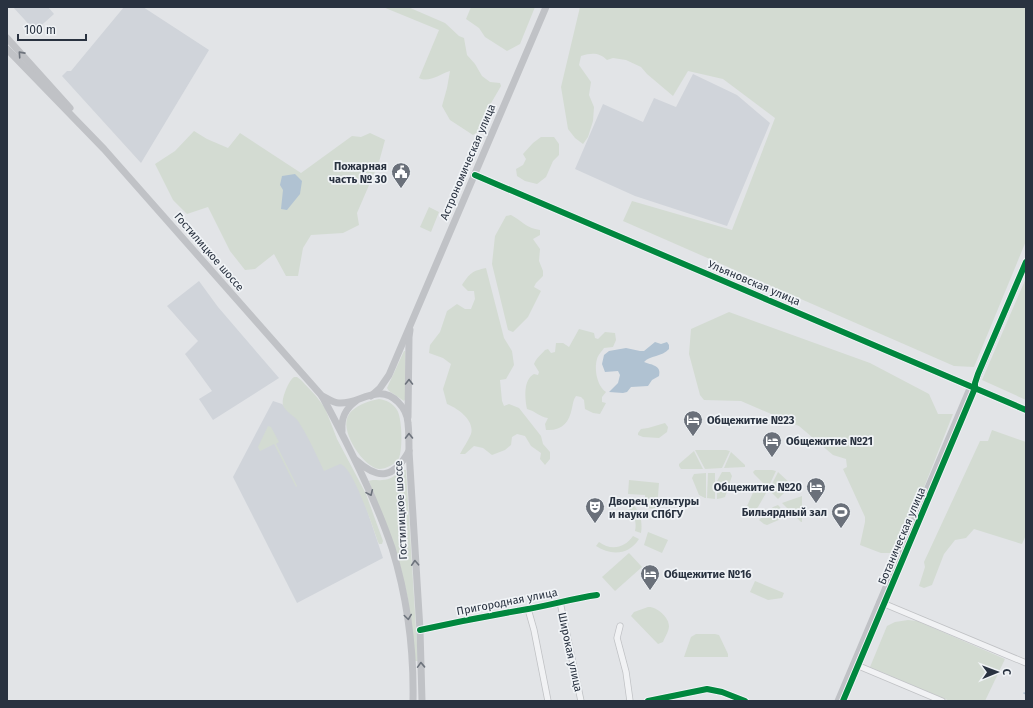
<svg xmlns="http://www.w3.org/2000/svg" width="1033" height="708" viewBox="0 0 1033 708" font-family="'Fira Sans',sans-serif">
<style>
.built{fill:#d0d4da}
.green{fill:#d3dbd2}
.water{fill:#b0c2d2}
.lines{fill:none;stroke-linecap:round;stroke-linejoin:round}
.stream{stroke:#b0c2d2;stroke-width:1.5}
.street-casing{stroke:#c0c2c5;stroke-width:7}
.street{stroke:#f1f2f4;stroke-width:5.5}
.secondary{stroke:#c0c2c6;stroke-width:7}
.cycleway-casing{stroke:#f0f3f6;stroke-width:8}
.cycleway{stroke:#00873e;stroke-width:6}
.oneway{stroke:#6d737c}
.labels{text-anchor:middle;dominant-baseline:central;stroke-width:3.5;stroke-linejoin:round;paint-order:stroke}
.street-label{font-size:11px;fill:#293240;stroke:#f0f3f6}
.poi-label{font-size:11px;font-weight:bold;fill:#293240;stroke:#f0f3f6;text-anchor:start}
</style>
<rect width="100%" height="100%" fill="#e2e4e7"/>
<g class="built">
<polygon points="13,7 48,7 54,14 35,31"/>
<polygon points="124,7 143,7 209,50 141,163 62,76 67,71 71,71"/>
<polygon points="693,74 737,95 770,123 727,226 635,196 575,169 603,104 643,122 654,98 676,107"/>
<polygon points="199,281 218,307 279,378 213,420 199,399 212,391 185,354 198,341 167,306"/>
<polygon points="273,401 282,404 343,461 358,483 383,558 297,603 233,477"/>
</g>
<g class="green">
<path d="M383,7h25l37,16 14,13 5,2 3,17 8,9 7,12 8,6 10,1 1,3 -14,24v6l-8,15 -6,4 -23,-15 -8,-14 5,-18 3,-17c-10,3 -21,12 -31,7l20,-48z"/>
<polygon points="471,7 535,7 520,44 507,51 485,37 479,28 466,19"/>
<path d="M580,7h446v234l-52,126 -20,-1 -331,-145 9,-20 100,29 43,-112 -52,-39 -35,-8 -15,25 -26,-22 -6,-7 -15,-7 -13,-2 -6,2c-8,-8 -16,-7 -26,-4l-2,9 12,17 -2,13 5,12 -1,14 -5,16 -5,7 -8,-6 -7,-9 -7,-42z"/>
<polygon points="194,131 207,139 228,148 240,133 301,173 352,136 361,137 370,133 385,140 379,162 357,213 359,225 343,233 311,235 303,248 298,276 286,276 274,254 255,269 245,270 230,251 208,207 187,214 173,200 155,164 175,151"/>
<polygon points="541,137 554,137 559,144 559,155 553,161 546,177 537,184 525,181 517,176 516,169 523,165 526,159 523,154 533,143"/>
<polygon points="429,207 439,212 431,232 420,227"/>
<path d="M511,215c11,6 15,13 29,15v5l-7,4 7,10 -1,12 4,10v5l-7,7 -2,4 7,4 -13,26 -15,15 -5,-2 -16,-66 3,-28 11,-20z"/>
<path d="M486,268l18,70 8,13 2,14 -8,14 -6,1 2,21 2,5 5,-2 10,4 22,28 2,8 7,8v7l-5,6 -5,-6 1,-6 -10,-7 -6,-10 -8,-2 -5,3 -1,8 -6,5 -13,5 -9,-7 -9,-2 -9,8h-5c3,-6 8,-13 11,-20 4,-14 -14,-26 -24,-30l-4,-15 8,-25 -8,-6 -14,-5 1,-8 10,-13 7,-21 10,-7 8,5h6l4,-10 -1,-8h-6l-6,-6c8,-12 10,-14 24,-17z"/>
<polygon points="1026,278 1026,400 982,380"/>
<polygon points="729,312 870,363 929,394 938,414 953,414 898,553 881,553 860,545 865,522 865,517 843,469 847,467 846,459 833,455 799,426 741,401 704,400 700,395 689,354 691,329"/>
<path d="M579,329l15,4 1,5 3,1 7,-7 10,1 1,7 -3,7 -9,1c-2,3 -6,7 -7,11 -3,10 0,27 9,33l-4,5v5l4,1 -6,11 -7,-1 -8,-4 -1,-9 -3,-3 -5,-1c-3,4 -3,8 -4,12 -3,15 -10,23 -26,22l-1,-6 3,-6c-8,-1 -13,-7 -21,-9 -2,-11 -4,-29 7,-35l4,1 1,-3 -5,-8c3,-7 7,-9 11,-14l3,-1 3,4 4,-1 1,-9h7l6,4z"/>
<polygon points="404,351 405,351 406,398 404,401 389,391 387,388"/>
<path d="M294,377h3l4,3 15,16 9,12 12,31 29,55 17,47 -1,3h-3l-1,-2c-5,-14 -25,-76 -38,-78l-16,7c-8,-17 -16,-35 -26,-50 -4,-6 -13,-9 -15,-16 -2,-6 6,-25 11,-28z"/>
<path d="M379,399c7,1 14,4 18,11 5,7 6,39 2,48 -3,6 -13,11 -20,11 -16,-2 -37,-36 -32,-50 3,-12 21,-18 32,-20z"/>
<polygon points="665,423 668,427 667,432 659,438 643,437 638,435 638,433 641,429 648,428"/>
<polygon points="268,426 271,427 279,442 276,444 297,486 296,487 274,444 260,451 258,447"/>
<polygon points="992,430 1026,442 1026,535 1022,544 974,529 966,538 955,540 944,554 932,585 924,588 919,586 925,567 924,562 980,441 988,441"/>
<polygon points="695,450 726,450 730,451 722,468 705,469"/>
<polygon points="694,451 703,469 681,469 679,466 679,464"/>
<polygon points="731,452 745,465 745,467 724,468"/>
<path d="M402,470h4l12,191h-3l-7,-62 -8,-34 -31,-84c5,-2 8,0 13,-1 8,0 14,-5 20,-10z"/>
<polygon points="755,470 772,470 776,471 768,488 754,474 753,472"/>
<polygon points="722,472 730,472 732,476 725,497 722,498 717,499 717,481"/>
<polygon points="778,472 792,485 778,499 769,490"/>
<polygon points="706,473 706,498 705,498 699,495 692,478 694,474"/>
<polygon points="708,473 715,473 715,499 707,498"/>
<polygon points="629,480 659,483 657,509 645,508 645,495 628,494"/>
<polygon points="759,485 766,493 758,507 752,513 747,506 756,486"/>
<polygon points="802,496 802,522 801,522 782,503"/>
<path d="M617,497c18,3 27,18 24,36l-6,-2c3,-14 -5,-26 -19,-29z"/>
<polygon points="778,505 788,516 767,525 764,524 759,520 773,507"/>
<polygon points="648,532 668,540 662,553 644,545"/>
<path d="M633,536l6,3c-10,16 -28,17 -43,7l3,-4c12,9 26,6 34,-6z"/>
<polygon points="629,553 642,567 615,591 602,577"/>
<polygon points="755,581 784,593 782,598 768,600 750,592"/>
<path d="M648,607c8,-1 21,10 21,19 0,5 -4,11 -6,16l-5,2 -27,-28 3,-4z"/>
<polygon points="908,620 917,621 1005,659 985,701 950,701 870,667 887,626 895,622"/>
<polygon points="696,634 715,634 719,635 728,654 728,657 684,657 691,637"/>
</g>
<g class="water">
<polygon points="295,174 302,181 300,194 287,210 281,209 283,190 280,185 282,176"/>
<path d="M655,342l6,2 6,-2 2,3v4c-7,8 -19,6 -25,13 7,3 18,3 15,14l-7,4 -4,6 -17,1 -4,5 -4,1 -14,-1 9,-9 2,-8 -2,-4 -13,1 -3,-8 2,-9 5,-4 17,-3 14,3h4z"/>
</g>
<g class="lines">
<polyline class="stream" points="1024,693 1026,694"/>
<defs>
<g id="street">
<polyline points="975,383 1026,262"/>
<polyline points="560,602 581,701"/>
<polyline points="880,602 1026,663"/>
<polyline points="528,609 534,630 548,701"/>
<polyline points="620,626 617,638 626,672 630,701"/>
<path d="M420,630c36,-8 72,-15 108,-21 24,-4 46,-11 69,-14"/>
<polyline points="854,664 942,701"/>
<polyline points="648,701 707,689 722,692 745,701"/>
</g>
</defs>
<use href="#street" class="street-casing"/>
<use href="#street" class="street"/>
<g class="secondary">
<polyline points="7,38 70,108"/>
<path d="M7,49l97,100 218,247c26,48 52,99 70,152 15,49 22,101 21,153"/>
<polyline points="475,175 1026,410"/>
<path d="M322,396c5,2 11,7 17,7 14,1 25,-8 38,-9 16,-2 30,14 31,29 1,9 1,18 1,28l11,179 2,71"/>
<polyline points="371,396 380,388 389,375 546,7"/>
<polyline points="408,417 409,337 410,330"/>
<path d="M342,431c-1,-13 3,-22 14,-30"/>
<path d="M356,460c23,21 38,18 53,-9"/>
<polyline points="838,701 971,386 974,384"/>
</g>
<defs>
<g id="cycleway">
<polyline points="475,175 1026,410"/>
<path d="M420,630c36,-8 72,-15 108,-21 24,-4 46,-11 69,-14"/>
<polyline points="648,701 707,689 722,692 745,701"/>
<polyline points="843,701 975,388 975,383 978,374 1026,262"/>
</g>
</defs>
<use href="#cycleway" class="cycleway-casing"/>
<use href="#cycleway" class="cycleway"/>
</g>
<defs><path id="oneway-chevron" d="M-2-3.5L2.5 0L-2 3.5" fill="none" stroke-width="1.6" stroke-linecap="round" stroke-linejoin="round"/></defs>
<g class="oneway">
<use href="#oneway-chevron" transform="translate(21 54) rotate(-132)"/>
<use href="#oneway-chevron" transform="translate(409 382) rotate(-90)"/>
<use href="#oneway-chevron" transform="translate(409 436) rotate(-91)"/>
<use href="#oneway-chevron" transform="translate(370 493) rotate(66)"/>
<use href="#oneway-chevron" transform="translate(415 563) rotate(-93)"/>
<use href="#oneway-chevron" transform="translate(408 617) rotate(82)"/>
<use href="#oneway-chevron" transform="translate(421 665) rotate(-92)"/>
</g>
<defs>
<symbol id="civic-pin" viewBox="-11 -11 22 30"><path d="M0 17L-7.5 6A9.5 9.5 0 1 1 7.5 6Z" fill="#6a707a" stroke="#f0f3f6"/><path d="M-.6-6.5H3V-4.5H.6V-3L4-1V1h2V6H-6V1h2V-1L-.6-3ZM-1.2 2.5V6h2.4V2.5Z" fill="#fff"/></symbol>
<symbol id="hotel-pin" viewBox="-11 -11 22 30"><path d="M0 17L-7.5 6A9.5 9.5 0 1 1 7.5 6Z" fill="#6a707a" stroke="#f0f3f6"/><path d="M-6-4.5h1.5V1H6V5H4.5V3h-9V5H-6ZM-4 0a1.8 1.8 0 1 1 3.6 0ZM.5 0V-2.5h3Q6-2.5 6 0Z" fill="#fff"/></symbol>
<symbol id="theatre-pin" viewBox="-11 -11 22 30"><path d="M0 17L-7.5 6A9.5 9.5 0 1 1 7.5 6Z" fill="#6a707a" stroke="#f0f3f6"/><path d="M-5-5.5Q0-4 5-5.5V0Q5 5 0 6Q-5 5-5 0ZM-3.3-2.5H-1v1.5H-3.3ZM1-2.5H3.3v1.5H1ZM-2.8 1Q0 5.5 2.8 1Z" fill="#fff"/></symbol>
<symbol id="stadium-pin" viewBox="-11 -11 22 30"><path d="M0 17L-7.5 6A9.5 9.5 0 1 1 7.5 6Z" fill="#6a707a" stroke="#f0f3f6"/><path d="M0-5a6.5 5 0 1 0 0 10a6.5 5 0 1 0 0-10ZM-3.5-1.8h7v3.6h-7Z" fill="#fff"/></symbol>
</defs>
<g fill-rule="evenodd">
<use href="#civic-pin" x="390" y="161" width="22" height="30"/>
<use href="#hotel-pin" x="682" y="409" width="22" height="30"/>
<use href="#hotel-pin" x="761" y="430" width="22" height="30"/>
<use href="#hotel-pin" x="805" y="476" width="22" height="30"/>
<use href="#theatre-pin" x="584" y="496" width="22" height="30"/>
<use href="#stadium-pin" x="830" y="501" width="22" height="30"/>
<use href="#hotel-pin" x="639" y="563" width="22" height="30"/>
</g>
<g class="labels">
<g class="street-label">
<text transform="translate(468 162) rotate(-67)">Астрономическая улица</text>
<text transform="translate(209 252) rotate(49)">Гостилицкое шоссе</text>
<text transform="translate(754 283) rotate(23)">Ульяновская улица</text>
<text transform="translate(401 510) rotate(-93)">Гостилицкое шоссе</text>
<text transform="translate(902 536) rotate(-67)">Ботаническая улица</text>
<text transform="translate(507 602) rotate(-11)">Пригородная улица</text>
<text transform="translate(570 652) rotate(78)">Широкая улица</text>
</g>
<g class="poi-label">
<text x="387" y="166" text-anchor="end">Пожарная<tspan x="387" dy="13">часть № 30</tspan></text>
<text x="707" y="420">Общежитие №23</text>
<text x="786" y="441">Общежитие №21</text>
<text x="802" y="487" text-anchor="end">Общежитие №20</text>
<text x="609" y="501">Дворец культуры<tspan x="609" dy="13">и науки СПбГУ</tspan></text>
<text x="827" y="512" text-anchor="end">Бильярдный зал</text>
<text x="664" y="574">Общежитие №16</text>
</g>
</g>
<rect width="1033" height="708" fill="none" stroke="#293240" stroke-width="16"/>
<g transform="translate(997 672) rotate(89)" stroke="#f0f3f6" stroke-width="3" paint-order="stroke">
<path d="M0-3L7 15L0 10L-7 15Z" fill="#293240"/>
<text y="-6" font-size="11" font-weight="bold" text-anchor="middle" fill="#293240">С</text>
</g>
<path d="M18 34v6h68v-6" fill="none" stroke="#293240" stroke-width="2"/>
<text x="24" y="34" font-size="12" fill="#293240" stroke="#f0f3f6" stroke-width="3" paint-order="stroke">100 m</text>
</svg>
